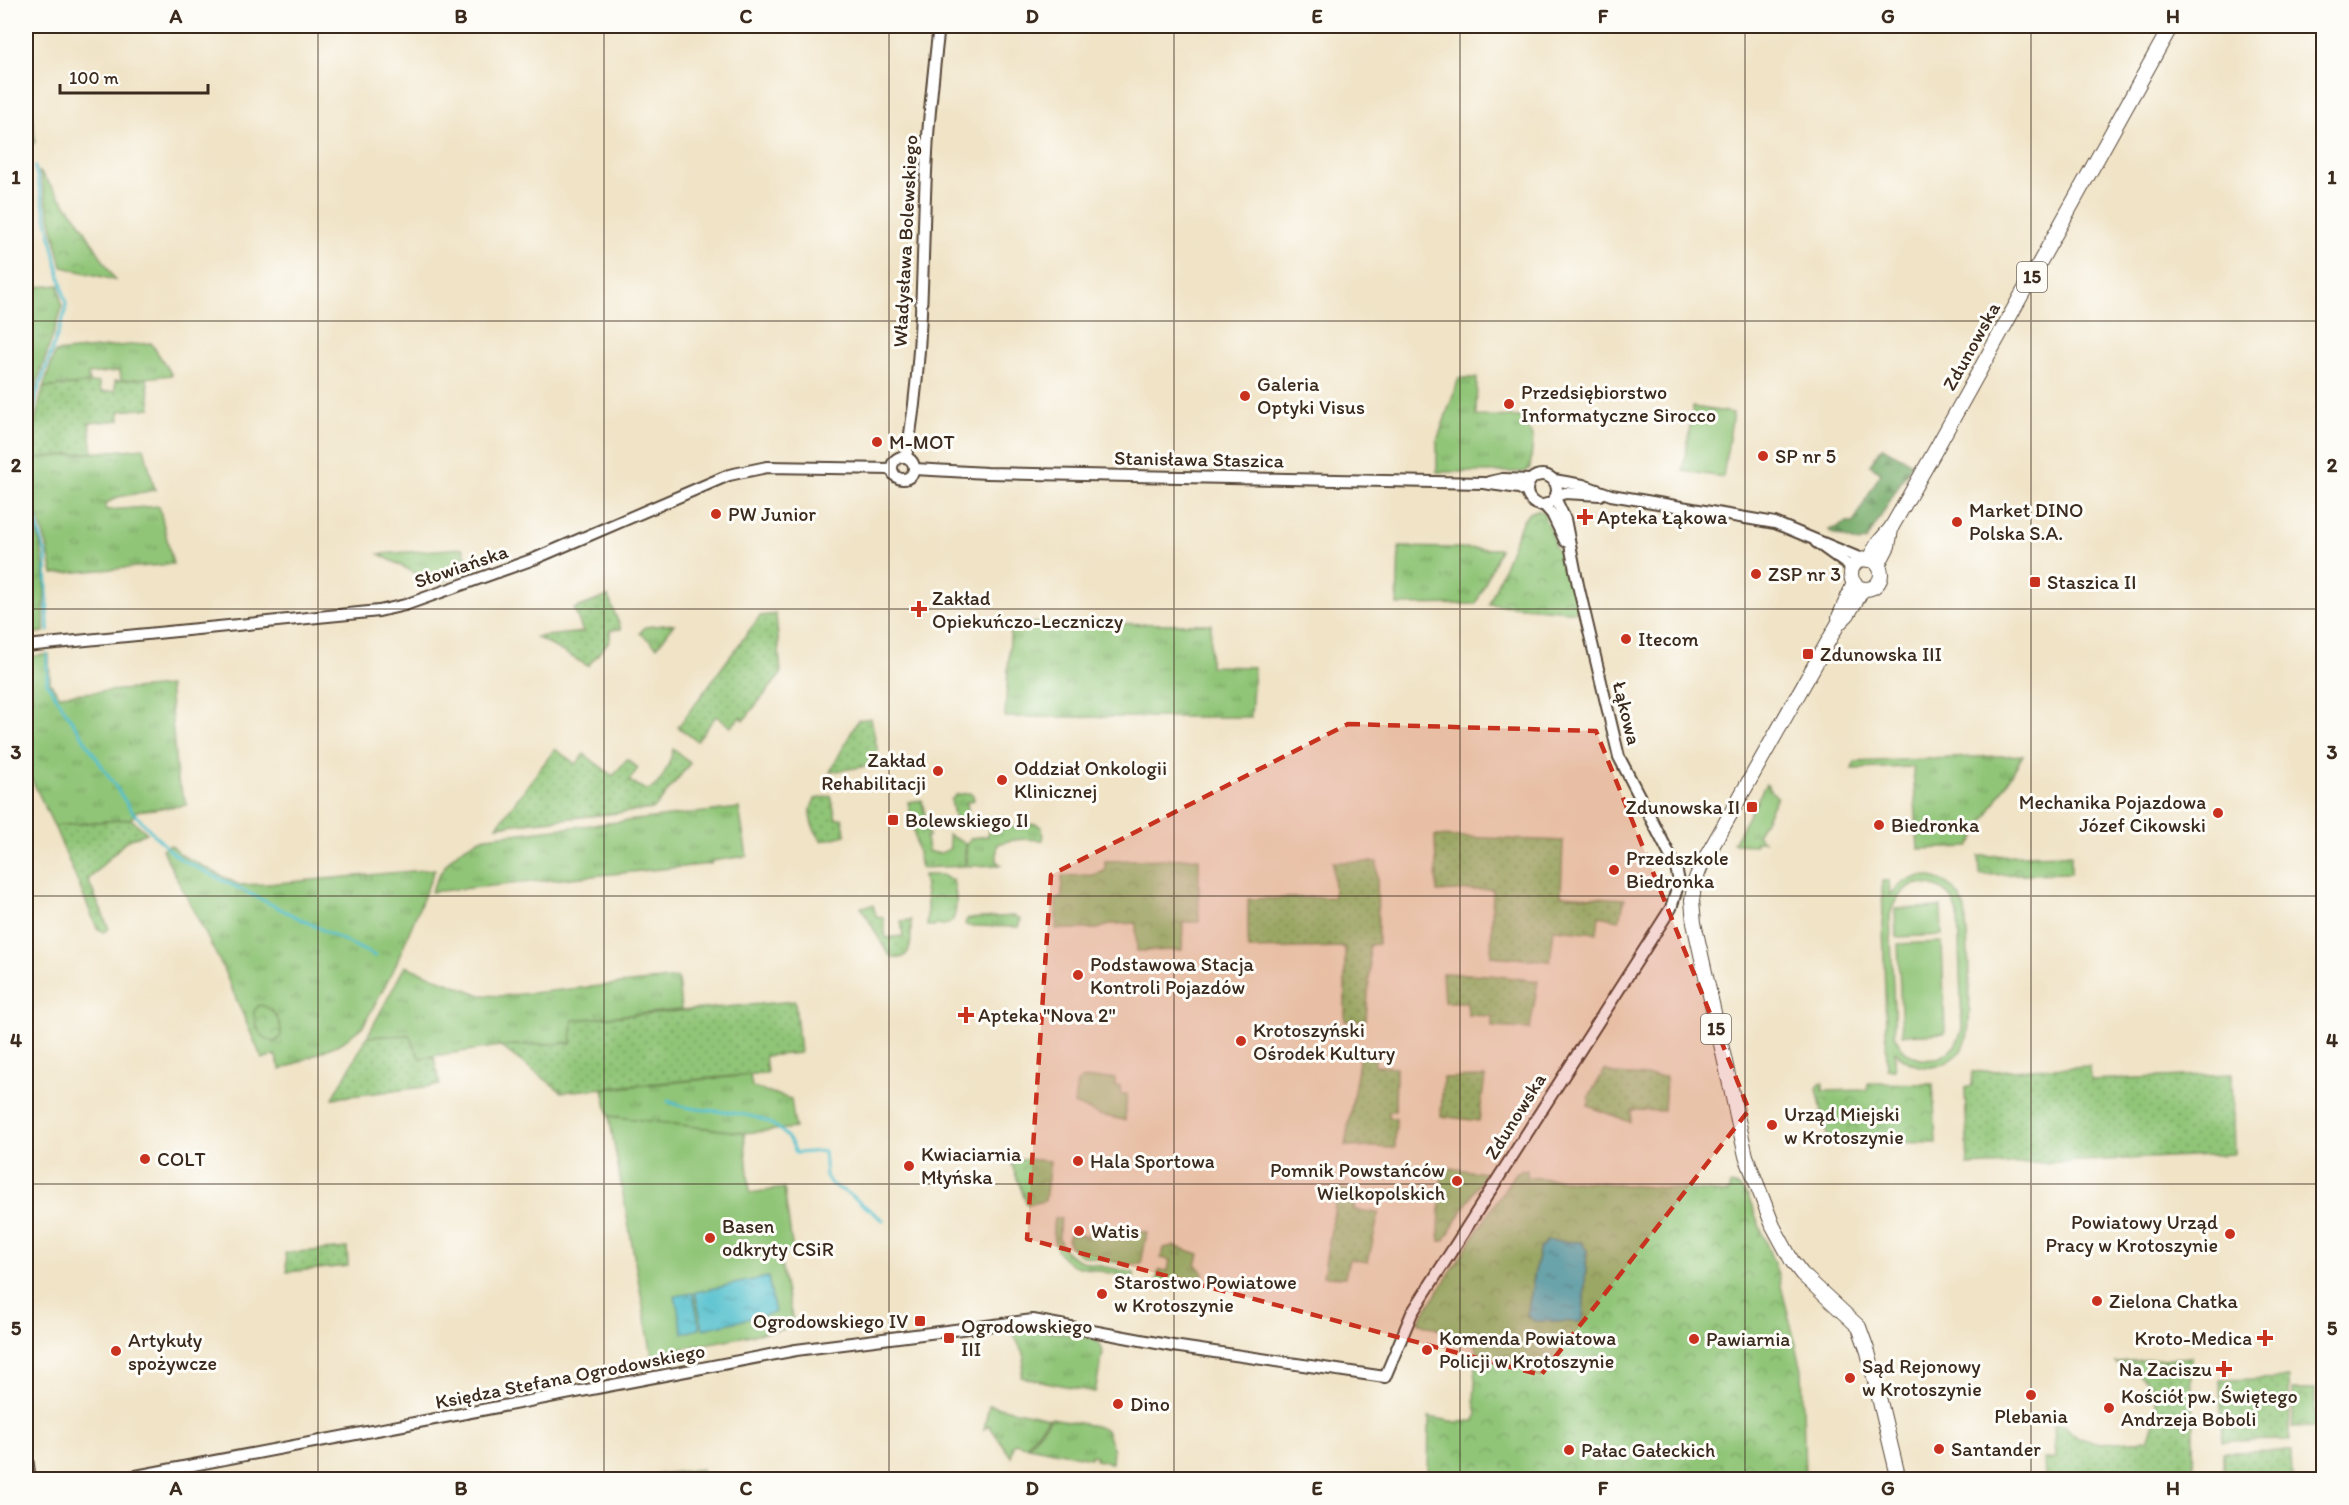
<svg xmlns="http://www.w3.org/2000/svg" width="2349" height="1505" viewBox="0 0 2349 1505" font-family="Itim,sans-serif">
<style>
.grass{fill:url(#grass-tufts);stroke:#66784a;stroke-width:1.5}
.forest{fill:url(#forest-firs);stroke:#586a43;stroke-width:1.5}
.park{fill:url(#park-crowns);stroke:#66784a;stroke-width:1.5}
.garden{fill:url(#garden-dots);stroke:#66784a;stroke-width:1.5}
.pitch{fill:#90c577;stroke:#66784a;stroke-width:1.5;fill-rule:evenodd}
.water{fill:url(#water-ripples);stroke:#477576;stroke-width:1.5}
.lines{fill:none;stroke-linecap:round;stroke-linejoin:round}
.stream{stroke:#53c0cd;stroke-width:3}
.minor-casing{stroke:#564637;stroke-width:14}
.major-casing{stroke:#564637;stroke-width:16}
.minor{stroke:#fff;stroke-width:10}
.major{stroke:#fff;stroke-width:14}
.marked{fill:#c8321e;fill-opacity:0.2;stroke:#c8321e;stroke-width:4.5;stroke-dasharray:12 8;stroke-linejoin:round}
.grid{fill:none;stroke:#3b2a1e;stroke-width:1.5;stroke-opacity:0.55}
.poi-dot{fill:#c8321e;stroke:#fdfcf7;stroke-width:2}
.labels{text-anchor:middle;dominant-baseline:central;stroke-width:6;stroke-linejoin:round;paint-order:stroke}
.shield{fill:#fdfcf7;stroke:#75695f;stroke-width:1.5}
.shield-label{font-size:18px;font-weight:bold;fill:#3b2a1e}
.street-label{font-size:20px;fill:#3b2a1e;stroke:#fdfcf7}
.poi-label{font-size:20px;fill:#3b2a1e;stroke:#fdfcf7;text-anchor:start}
.neatline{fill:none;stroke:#3b2a1e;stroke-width:2}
.grid-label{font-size:20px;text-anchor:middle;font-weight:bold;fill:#3b2a1e}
</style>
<defs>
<pattern id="grass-tufts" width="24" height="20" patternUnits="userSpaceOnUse" patternTransform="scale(1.5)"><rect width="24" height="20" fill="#90c577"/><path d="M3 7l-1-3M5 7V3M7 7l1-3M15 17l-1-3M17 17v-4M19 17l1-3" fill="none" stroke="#77a061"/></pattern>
<pattern id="forest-firs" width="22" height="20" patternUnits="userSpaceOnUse" patternTransform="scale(1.5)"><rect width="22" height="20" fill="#74aa68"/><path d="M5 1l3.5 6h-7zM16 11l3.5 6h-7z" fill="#608b55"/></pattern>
<pattern id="park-crowns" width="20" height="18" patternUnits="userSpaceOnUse" patternTransform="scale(1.5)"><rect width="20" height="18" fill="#90c577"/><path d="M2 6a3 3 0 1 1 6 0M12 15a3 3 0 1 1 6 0" fill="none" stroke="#77a061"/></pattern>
<pattern id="garden-dots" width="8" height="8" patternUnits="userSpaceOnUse" patternTransform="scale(1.5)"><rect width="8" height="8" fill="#90c577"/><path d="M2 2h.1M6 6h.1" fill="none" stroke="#77a061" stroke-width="1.8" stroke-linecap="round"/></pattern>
<pattern id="water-ripples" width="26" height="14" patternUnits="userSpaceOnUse" patternTransform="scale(1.5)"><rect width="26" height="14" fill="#53c0cd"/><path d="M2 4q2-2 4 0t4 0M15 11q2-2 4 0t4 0" fill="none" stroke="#469ca6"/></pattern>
</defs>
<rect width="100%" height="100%" fill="#fdfcf7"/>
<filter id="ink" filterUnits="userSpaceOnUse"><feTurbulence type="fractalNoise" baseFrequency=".0167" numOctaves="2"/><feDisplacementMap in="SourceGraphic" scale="12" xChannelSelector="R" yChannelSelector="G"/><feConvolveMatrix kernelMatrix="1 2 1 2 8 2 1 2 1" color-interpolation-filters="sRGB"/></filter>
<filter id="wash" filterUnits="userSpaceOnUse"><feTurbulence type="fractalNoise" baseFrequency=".008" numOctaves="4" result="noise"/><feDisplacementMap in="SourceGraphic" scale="24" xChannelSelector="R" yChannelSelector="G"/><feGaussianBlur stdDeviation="1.35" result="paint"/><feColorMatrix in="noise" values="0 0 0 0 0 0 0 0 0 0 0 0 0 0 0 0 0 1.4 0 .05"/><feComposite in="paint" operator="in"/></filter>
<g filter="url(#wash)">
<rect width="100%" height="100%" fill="#f0e3c6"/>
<g class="grass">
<polygon points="26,61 27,61 35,141 33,144 26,146"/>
<polygon points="59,285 62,308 34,392 26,432 26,288"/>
<polygon points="151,343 172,375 121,381 120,371 88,374 89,383 43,388 55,352"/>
<polygon points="1459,378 1477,378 1476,416 1523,417 1533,439 1530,468 1525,472 1437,472 1437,441"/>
<polygon points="144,448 155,490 118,497 105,504 106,510 159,506 173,564 53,574 47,546 29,488 26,459"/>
<polygon points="26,497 41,546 45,575 44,632 26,634"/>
<polygon points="1399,547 1500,549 1476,604 1397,605"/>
<polygon points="463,548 471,570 444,581 428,580 379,554"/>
<polygon points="1011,623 1211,624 1210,666 1254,667 1251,717 1005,717"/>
<polygon points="674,624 657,647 640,633 645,627"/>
<polygon points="49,654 50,683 59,695 169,686 177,779 187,805 136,811 131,819 54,826 26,767 26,709 32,698 26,671 26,657"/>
<polygon points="2023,755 1969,847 1918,849 1913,767 1852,769 1855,762"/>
<polygon points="1766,784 1777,797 1757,835 1764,841 1756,841 1756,845 1735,844 1733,843"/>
<polygon points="969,793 973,795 974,800 967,802 969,817 965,820 955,820 951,800 956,795"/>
<path d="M922,800l7,36 -3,1 2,14c9,3 14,3 22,-3l-2,-13 17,8v23l-44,2 -13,-66z"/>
<path d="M739,808l8,48 -35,5 -1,3 -280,28c11,-28 27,-46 55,-55z"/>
<path d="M1035,824l7,3 1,13c-16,-1 -32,-2 -46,5v17l5,3 -35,1 -1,-22 5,-6 17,-2v-6z"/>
<polygon points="171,845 181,855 239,885 267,884 435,869 394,969 363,1026 343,1042 281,1070 275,1055 262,1059 222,966 162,849"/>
<polygon points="1014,916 1021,919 1018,927 968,926 965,924 967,919"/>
<polygon points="405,966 481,995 502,996 678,978 681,1010 574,1020 572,1043 500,1046 420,1058 409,1035 367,1037"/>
<polygon points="750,1075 752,1087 791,1099 795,1128 744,1133 609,1116 603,1089"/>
<path d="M1054,1218l7,1c-1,6 -3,13 -2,19 6,30 52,27 75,35v5l-63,-13c-17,-13 -20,-27 -17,-47z"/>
<polygon points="1094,1224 1103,1226 1103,1229 1147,1232 1141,1264 1127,1265 1080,1255 1070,1247 1068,1240 1070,1234 1088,1236 1090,1227"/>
<polygon points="1174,1246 1199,1254 1196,1265 1203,1272 1202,1283 1185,1279 1173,1285 1156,1283 1159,1270 1168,1271 1170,1260 1161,1258 1163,1248"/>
<polygon points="1034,1329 1096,1339 1103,1352 1095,1392 1021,1377 1025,1357 1012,1331"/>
<polygon points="989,1405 1049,1418 1026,1446 1014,1443 1011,1457 989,1425 984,1429"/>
<polygon points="1051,1418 1095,1426 1106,1430 1113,1449 1112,1463 1095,1460 1096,1456 1091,1455 1090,1458 1028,1446"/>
</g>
<polygon class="forest" points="1882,447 1912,463 1867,540 1859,543 1832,533 1829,530 1847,523 1853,523 1881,472 1870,465"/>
<g class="park">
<polygon points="39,171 80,222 115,280 62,267"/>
<polygon points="1537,510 1547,514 1544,516 1555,542 1553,543 1561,557 1567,561 1578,612 1489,604 1522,522 1529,513"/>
<polygon points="2071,854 2071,873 1980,875 1979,856"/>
<polygon points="1199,858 1199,922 1183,922 1182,950 1137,951 1136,923 1111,924 1098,929 1056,929 1056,900 1062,897 1062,876 1093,875 1105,871 1105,861"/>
<path d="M923,875h19l11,6c3,9 6,35 -3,42 -6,4 -16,2 -23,3v-25z"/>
<path d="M259,1005c14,1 23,17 22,31l-6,6c-15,-3 -21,-17 -21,-31z"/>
<polygon points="1820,1083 1823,1083 1823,1091 1867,1090 1868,1083 1933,1084 1936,1143 1881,1142 1881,1137 1827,1136 1817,1088"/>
<polygon points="1012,1158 1050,1161 1045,1201 1027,1205 1012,1165"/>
<polygon points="1442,1167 1485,1173 1444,1241 1440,1241 1439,1233"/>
<polygon points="1527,1169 1527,1177 1728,1193 1730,1185 1739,1187 1748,1196 1778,1274 1802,1369 1805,1479 1428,1479 1429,1417 1457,1422 1475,1421 1477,1413 1474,1400 1477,1350 1473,1342 1418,1322 1515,1173"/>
<polygon points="2293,1390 2315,1390 2315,1426 2293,1427"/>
</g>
<g class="garden">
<polygon points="147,378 151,408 119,411 120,420 89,423 93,452 26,459 43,388 99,382 101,392 115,391 115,381"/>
<polygon points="608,596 621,629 610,630 610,640 588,666 536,637 583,632 574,609"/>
<polygon points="776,614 781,674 744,720 740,717 731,727 716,716 697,741 678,727 760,616"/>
<polygon points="871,718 880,764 830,772 858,720"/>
<path d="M555,749l21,15 8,-10 29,22 14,-17 11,9 -9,13 17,9c15,-1 24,-28 27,-41l17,14 -36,46 -157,17z"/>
<path d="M831,796l5,23 6,-1 4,17 -24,6c-11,-15 -16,-25 -7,-42z"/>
<polygon points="131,819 147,833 126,841 88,880 109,929 103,932 97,928 54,826"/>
<polygon points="1435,836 1563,841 1561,895 1625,899 1619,920 1599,916 1597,933 1554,929 1550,961 1491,956 1493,889 1437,892"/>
<polygon points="1333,862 1377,862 1378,944 1369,945 1370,970 1366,1020 1345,1021 1345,947 1248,949 1248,899 1334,897"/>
<path d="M873,905l4,13 6,-1 3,21 17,-2 -2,-15 10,-1c-1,11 4,36 -12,38 -5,1 -9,-2 -12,-6l-26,-45z"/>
<polygon points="1442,973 1489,975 1538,981 1530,1029 1492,1027 1492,1016 1468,1015 1467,1002 1444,1002"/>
<polygon points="795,1001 800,1053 765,1056 767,1073 562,1092 500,1046 571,1043 573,1020"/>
<polygon points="409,1035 420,1058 434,1057 440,1085 333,1098 367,1037"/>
<polygon points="1360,1055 1375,1056 1375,1066 1396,1067 1395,1111 1389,1111 1389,1118 1396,1118 1395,1148 1345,1146"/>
<polygon points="2090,1066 2091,1080 2232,1074 2234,1154 1968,1166 1965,1088 1972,1086 1972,1072"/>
<polygon points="1605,1070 1614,1074 1666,1077 1664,1111 1632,1110 1630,1122 1588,1106 1590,1099 1588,1098"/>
<polygon points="1485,1077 1479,1121 1441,1116 1443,1078"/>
<polygon points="1338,1189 1356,1191 1354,1210 1379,1213 1368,1262 1349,1259 1345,1277 1323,1276"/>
<polygon points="347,1248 348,1266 287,1272 285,1253"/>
<path d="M2191,1357l3,122h-149l-1,-20 12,-1 -2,-33h10l14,13 23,5 47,-3c10,-25 16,-51 -12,-67 -7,-4 -14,-7 -21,-11z"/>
<polygon points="2289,1378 2290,1440 2222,1441 2220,1380"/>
<polygon points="2291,1451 2292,1479 2223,1479 2223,1452"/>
<polygon points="702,1469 703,1479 624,1479"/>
</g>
<g class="pitch">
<polygon points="1693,407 1733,413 1723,477 1683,471"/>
<path d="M1921,876c22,0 37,13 44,33 2,25 9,116 0,135 -5,11 -16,19 -28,22 -16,4 -31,-3 -42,-15v18h-8l-5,-188h7l1,14 13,-13zM1917,884c21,0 36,8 41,30l4,115c-8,37 -54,42 -67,6l-5,-119c3,-16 12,-26 27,-32z"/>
<polygon points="1941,907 1942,935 1896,937 1895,909"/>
<polygon points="1942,942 1945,1033 1902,1035 1898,944"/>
<polygon points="1115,1078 1115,1086 1120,1086 1121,1094 1127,1094 1125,1120 1099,1115 1074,1104 1077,1083 1081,1079"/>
<polygon points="609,1116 744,1133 750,1193 784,1188 793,1252 779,1255 794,1327 662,1352 663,1360 653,1362"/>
</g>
<g class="water">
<polygon points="1546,1241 1582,1242 1587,1250 1583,1318 1580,1322 1534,1321 1527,1315 1539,1250"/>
<polygon points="768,1277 775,1313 703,1329 695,1292"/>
<polygon points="693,1293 700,1329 683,1333 675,1296"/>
</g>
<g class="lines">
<g class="stream">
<polyline points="26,134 29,145"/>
<polyline points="26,446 37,393 65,313 66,304 35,167"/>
<polyline points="26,488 46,555 48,631"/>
<polyline points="47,654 47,683 131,810 167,848 182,860 375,956"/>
<path d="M668,1101c7,3 14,6 22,7 38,6 90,1 106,45l28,-2 2,25 5,8 18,10 34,26"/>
</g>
</g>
</g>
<g filter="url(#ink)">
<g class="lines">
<defs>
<g id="minor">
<circle cx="903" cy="468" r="11"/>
<path d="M906,457c19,-100 15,-203 21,-304 2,-43 7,-85 12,-127"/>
<polyline points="914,469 987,473 1483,483 1519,488 1527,492"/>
<circle cx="1542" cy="490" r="15"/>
<polyline points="1554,480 1583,485 1611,495 1775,523 1864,560"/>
<polyline points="1489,482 1503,479 1530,480"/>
<polyline points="1556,496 1565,493 1600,495"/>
<polyline points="1544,505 1552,514 1565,541"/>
<polyline points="1816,542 1852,568"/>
<polyline points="26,646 379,611 405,605 534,559 729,475 767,467 892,469"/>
<polyline points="26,1450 30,1480"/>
<polyline points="115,1480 796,1350 1033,1320 1173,1346 1385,1377 1412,1313 1671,908 1679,882 1676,867 1619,757 1578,585 1565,519 1555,498"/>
</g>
<g id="major">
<circle cx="1866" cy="574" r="15"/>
<polyline points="1868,560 1878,543 1891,528 1931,458 2171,26"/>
<polyline points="1878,565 1888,546 1891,530"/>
<polyline points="1863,589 1848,614 1838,624 1701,866 1695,881 1692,900 1694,923 1746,1156 1773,1226 1792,1261 1802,1274 1859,1327 1868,1352 1899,1480"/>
<polyline points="1839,617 1854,583"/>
</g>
</defs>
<use href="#minor" class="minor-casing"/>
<use href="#major" class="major-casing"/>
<use href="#minor" class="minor"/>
<use href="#major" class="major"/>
</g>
</g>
<path class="marked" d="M1348,724l248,7 153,379 -208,265 -514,-136 24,-364z"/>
<path class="grid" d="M318,26v1454M604,26v1454M889,26v1454M1174,26v1454M1460,26v1454M1745,26v1454M2031,26v1454M26,321h2298M26,609h2298M26,896h2298M26,1184h2298"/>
<g class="poi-dot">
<circle cx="1245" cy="396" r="6"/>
<circle cx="1509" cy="404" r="6"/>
<circle cx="877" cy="442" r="6"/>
<circle cx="1763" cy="456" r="6"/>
<circle cx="716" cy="514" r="6"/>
<path d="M1582 508h6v6h6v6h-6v6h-6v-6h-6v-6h6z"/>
<circle cx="1957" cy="522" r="6"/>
<circle cx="1756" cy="574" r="6"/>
<rect x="2029" y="576" width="12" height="12" rx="3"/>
<path d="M916 600h6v6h6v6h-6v6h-6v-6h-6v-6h6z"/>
<circle cx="1626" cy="639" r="6"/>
<rect x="1802" y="648" width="12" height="12" rx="3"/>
<circle cx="938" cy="771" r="6"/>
<circle cx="1002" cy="780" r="6"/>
<rect x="1746" y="801" width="12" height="12" rx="3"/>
<circle cx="2218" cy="813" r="6"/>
<rect x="887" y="814" width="12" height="12" rx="3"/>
<circle cx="1879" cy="825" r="6"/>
<circle cx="1614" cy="870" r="6"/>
<circle cx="1078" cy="975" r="6"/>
<path d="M963 1006h6v6h6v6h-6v6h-6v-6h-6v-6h6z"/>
<circle cx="1241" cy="1041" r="6"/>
<circle cx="1772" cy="1125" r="6"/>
<circle cx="145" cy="1159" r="6"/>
<circle cx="1078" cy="1161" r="6"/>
<circle cx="909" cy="1166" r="6"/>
<circle cx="1457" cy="1181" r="6"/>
<circle cx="1079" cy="1231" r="6"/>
<circle cx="2230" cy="1234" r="6"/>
<circle cx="710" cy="1238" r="6"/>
<circle cx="1102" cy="1294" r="6"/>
<circle cx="2097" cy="1301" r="6"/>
<rect x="914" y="1315" width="12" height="12" rx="3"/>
<rect x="943" y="1332" width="12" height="12" rx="3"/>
<path d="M2262 1329h6v6h6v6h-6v6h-6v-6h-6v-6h6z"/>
<circle cx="1694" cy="1339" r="6"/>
<circle cx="1427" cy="1350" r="6"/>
<circle cx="116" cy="1351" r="6"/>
<path d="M2221 1360h6v6h6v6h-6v6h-6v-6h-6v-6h6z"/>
<circle cx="1850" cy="1378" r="6"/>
<circle cx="2031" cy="1395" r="6"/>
<circle cx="1118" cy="1404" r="6"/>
<circle cx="2109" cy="1408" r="6"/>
<circle cx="1939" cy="1449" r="6"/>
<circle cx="1569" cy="1450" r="6"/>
</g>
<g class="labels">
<g class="shield">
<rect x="2017" y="262" width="30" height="30" rx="4.5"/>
<rect x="1701" y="1014" width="30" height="30" rx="4.5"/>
</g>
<g class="shield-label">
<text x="2032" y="277">15</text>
<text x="1716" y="1029">15</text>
</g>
<g class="street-label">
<text transform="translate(905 241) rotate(-87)">Władysława Bolewskiego</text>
<text transform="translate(1971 346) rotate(-61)">Zdunowska</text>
<text transform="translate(1199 459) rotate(1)">Stanisława Staszica</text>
<text transform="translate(461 566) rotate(-19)">Słowiańska</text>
<text transform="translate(1627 713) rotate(76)">Łąkowa</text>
<text transform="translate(1515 1116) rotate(-58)">Zdunowska</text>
<text transform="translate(570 1376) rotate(-11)">Księdza Stefana Ogrodowskiego</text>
</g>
<g class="poi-label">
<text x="1257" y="384">Galeria<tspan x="1257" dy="23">Optyki Visus</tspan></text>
<text x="1521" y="392">Przedsiębiorstwo<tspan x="1521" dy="23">Informatyczne Sirocco</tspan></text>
<text x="889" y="442">M-MOT</text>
<text x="1775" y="456">SP nr 5</text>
<text x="1969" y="510">Market DINO<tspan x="1969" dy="23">Polska S.A.</tspan></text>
<text x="728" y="514">PW Junior</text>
<text x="1597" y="517">Apteka Łąkowa</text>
<text x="1768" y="574">ZSP nr 3</text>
<text x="2047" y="582">Staszica II</text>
<text x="932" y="598">Zakład<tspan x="932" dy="23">Opiekuńczo-Leczniczy</tspan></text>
<text x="1638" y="639">Itecom</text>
<text x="1820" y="654">Zdunowska III</text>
<text x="926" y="760" text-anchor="end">Zakład<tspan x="926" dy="23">Rehabilitacji</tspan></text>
<text x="1014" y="768">Oddział Onkologii<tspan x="1014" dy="23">Klinicznej</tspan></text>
<text x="2206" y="802" text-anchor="end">Mechanika Pojazdowa<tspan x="2206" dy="23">Józef Cikowski</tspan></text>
<text x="1740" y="807" text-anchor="end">Zdunowska II</text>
<text x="905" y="820">Bolewskiego II</text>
<text x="1891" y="825">Biedronka</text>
<text x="1626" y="858">Przedszkole<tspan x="1626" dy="23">Biedronka</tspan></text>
<text x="1090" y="964">Podstawowa Stacja<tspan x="1090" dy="23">Kontroli Pojazdów</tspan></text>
<text x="978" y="1015">Apteka "Nova 2"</text>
<text x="1253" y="1030">Krotoszyński<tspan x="1253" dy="23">Ośrodek Kultury</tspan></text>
<text x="1784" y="1114">Urząd Miejski<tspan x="1784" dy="23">w Krotoszynie</tspan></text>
<text x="921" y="1154">Kwiaciarnia<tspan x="921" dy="23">Młyńska</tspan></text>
<text x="157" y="1159">COLT</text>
<text x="1090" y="1161">Hala Sportowa</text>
<text x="1445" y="1170" text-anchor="end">Pomnik Powstańców<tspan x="1445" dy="23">Wielkopolskich</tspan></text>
<text x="2218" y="1222" text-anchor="end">Powiatowy Urząd<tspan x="2218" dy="23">Pracy w Krotoszynie</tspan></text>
<text x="722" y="1226">Basen<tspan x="722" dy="23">odkryty CSiR</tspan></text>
<text x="1091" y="1231">Watis</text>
<text x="1114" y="1282">Starostwo Powiatowe<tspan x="1114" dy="23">w Krotoszynie</tspan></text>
<text x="2109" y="1301">Zielona Chatka</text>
<text x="908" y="1321" text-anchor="end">Ogrodowskiego IV</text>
<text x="961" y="1326">Ogrodowskiego<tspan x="961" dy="23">III</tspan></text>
<text x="1439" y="1338">Komenda Powiatowa<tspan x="1439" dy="23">Policji w Krotoszynie</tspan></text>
<text x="2252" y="1338" text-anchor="end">Kroto-Medica</text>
<text x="1706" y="1339">Pawiarnia</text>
<text x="128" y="1340">Artykuły<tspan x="128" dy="23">spożywcze</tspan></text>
<text x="1862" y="1366">Sąd Rejonowy<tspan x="1862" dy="23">w Krotoszynie</tspan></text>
<text x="2212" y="1369" text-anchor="end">Na Zaciszu</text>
<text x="2121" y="1396">Kościół pw. Świętego<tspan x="2121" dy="23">Andrzeja Boboli</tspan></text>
<text x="1130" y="1404">Dino</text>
<text x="2031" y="1416" text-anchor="middle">Plebania</text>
<text x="1951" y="1449">Santander</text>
<text x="1581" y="1450">Pałac Gałeckich</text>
</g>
</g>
<rect width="2349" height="1505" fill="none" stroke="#fdfcf7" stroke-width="66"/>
<path d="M60 84v9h148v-9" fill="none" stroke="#3b2a1e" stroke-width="3"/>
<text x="69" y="84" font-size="18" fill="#3b2a1e" stroke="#fdfcf7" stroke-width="4.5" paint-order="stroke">100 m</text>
<rect x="33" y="33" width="2283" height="1439" class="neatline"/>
<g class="grid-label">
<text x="176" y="23">A</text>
<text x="461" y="23">B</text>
<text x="746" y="23">C</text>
<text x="1032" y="23">D</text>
<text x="1317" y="23">E</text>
<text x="1603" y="23">F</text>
<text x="1888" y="23">G</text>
<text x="2173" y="23">H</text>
<text x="16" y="184">1</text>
<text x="2332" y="184">1</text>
<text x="16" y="472">2</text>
<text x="2332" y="472">2</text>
<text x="16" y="759">3</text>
<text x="2332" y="759">3</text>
<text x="16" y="1047">4</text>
<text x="2332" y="1047">4</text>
<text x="16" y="1335">5</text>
<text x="2332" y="1335">5</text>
<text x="176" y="1495">A</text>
<text x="461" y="1495">B</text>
<text x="746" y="1495">C</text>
<text x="1032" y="1495">D</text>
<text x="1317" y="1495">E</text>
<text x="1603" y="1495">F</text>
<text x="1888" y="1495">G</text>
<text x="2173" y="1495">H</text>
</g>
</svg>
